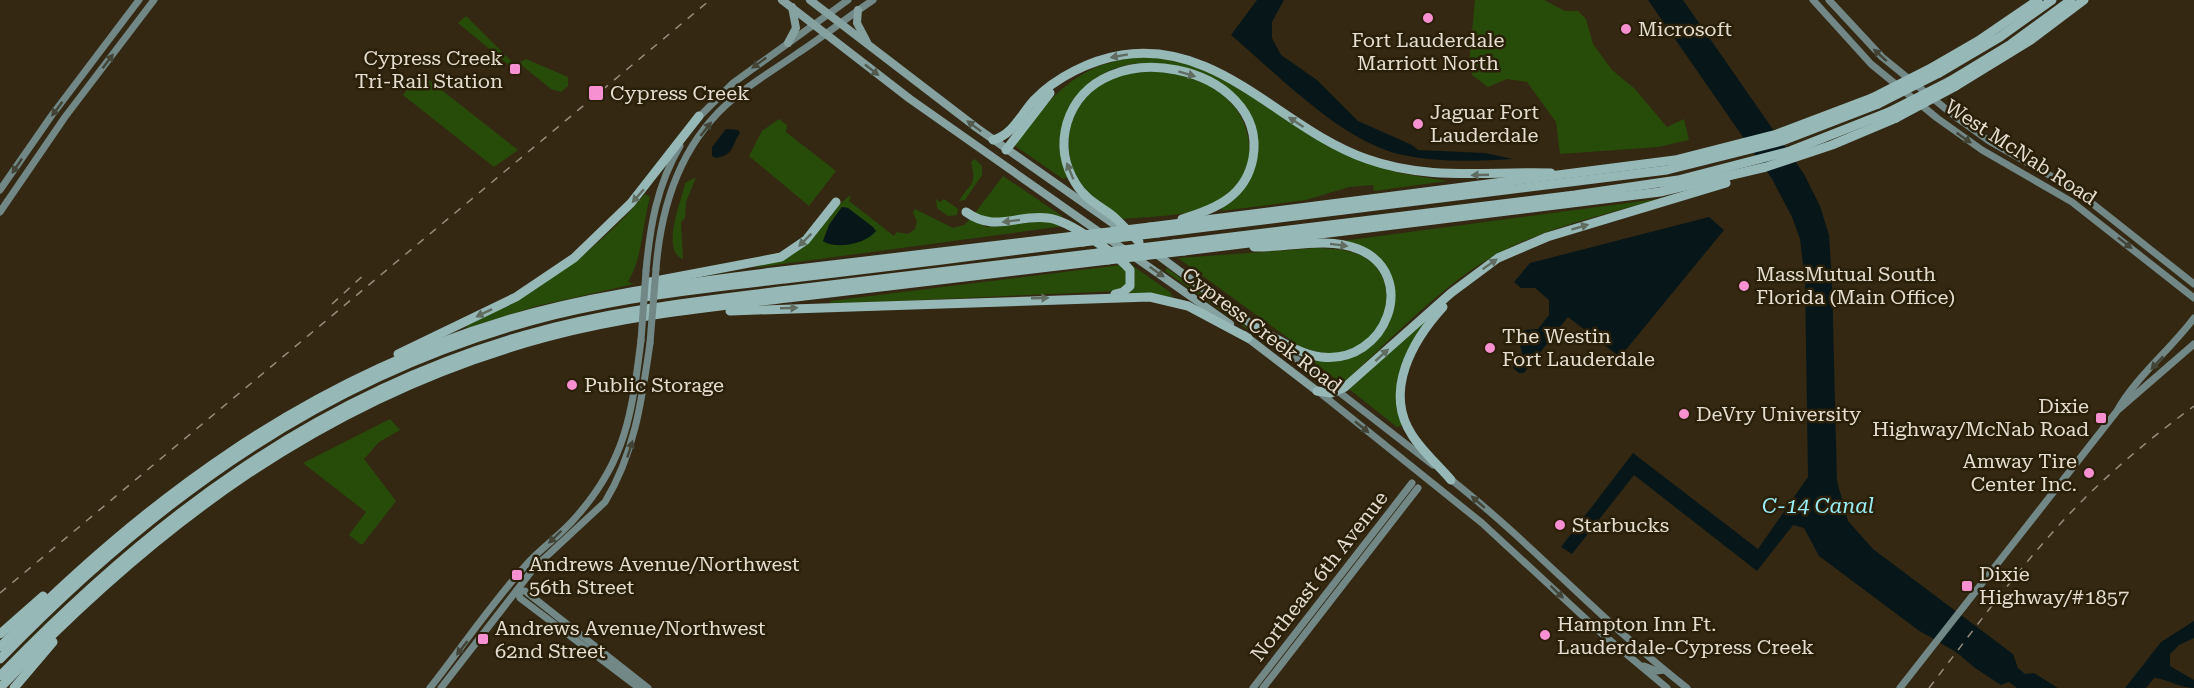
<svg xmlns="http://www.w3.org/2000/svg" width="2194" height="688" viewBox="0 0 2194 688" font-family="'Roboto Serif',serif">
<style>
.green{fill:#274c09;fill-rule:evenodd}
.water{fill:#071719}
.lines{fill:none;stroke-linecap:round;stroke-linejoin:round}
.secondary{stroke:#718887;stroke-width:7}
.primary{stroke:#85a2a1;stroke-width:8}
.highway{stroke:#96b9b8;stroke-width:9}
.rail{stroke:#978d7d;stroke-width:1.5;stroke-dasharray:8 8;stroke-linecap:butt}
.secondary-bridge{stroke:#718887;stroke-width:7}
.highway-bridge{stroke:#96b9b8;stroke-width:9}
.oneway{fill:#434435}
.oneway2{fill:#606c60}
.oneway3{fill:#535a4d}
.poi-dot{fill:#f690d0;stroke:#2a1f09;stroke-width:2}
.labels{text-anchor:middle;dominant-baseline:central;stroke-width:5;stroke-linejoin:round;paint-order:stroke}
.poi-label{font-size:20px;fill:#e4ddd0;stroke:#2a1f09;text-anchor:start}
.street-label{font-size:20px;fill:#e4ddd0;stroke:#2a1f09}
.water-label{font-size:21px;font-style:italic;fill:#98eef7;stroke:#2a1f09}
</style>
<rect width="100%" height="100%" fill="#342813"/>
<g class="green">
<polygon points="1475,0 1544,0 1565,11 1578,11 1586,19 1593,44 1612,70 1635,89 1667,127 1684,119 1689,140 1658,147 1560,154 1556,122 1527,82 1507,79 1488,87 1472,75 1469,64"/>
<polygon points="466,16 512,62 510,66 458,23"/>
<path d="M1143,57l34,3 44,17 132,81 46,15 48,8 -73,10 -1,-6 -24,2 -43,13 -85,11c8,-24 36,-41 36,-67 -2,-45 -30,-53 -65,-65 -14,-5 -30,-12 -44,-15 -34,-5 -78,24 -84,58 -2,17 4,39 5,55l-6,2 -49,-34c38,-49 62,-83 129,-88z"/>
<polygon points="526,59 568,77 568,86 561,92 551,89 519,63"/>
<path d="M1129,71c16,1 35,-1 50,3 42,9 74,40 70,84 -2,16 -16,35 -31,44 -28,15 -65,14 -95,17 -12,-9 -27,-18 -37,-29 -25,-28 -23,-72 5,-100 8,-9 27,-14 38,-19z"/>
<polygon points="418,74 429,80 518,150 494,167 403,95"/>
<polygon points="779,119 787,125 786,132 836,171 809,206 749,156 762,131"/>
<path d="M975,159l7,7v9l-17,25 -6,1c12,-20 18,-14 12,-39z"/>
<polygon points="1003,176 1062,216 1061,217 1055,215 989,220 975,213"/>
<path d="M696,177l-10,25 -1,16 -4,4 2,37c-23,-9 -1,-58 2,-76z"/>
<path d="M645,194l5,3c-8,28 -7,60 -22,85l6,2 -97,22 -70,22 -1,-3c71,-36 127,-68 179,-131z"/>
<path d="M849,196h2l-2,5 45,35 3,-4 11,2 7,-5 2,-8 -4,-8 2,-4 38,19 11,-3 6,-6 17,8 57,-6 20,5 -311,42 24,-8zM842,207l6,1 28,23 -53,10 6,-16z"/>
<polygon points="936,199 940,202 944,199 958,209 957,215 948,216 937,208"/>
<path d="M1658,199c-53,16 -112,28 -161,55 -55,30 -108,88 -155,130l-27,-21 1,-5 30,1 10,-4 10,-5 18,-18 5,-11 -5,-53 -42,-27z"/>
<path d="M1317,248c17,1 35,1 50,11 35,23 19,83 -19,93 -19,4 -33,0 -49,-6l-121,-88z"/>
<polygon points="1130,264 1170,292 1173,297 1130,294 1135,275"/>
<polygon points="1121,265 1125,269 1128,282 1117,291 831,304 830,301"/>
<polygon points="1167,268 1281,353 1165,271"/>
<polygon points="1432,313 1402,367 1403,425 1397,427 1349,389"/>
<polygon points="390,419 400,430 379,442 364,459 396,501 362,545 349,535 366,512 303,463"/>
</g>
<g class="water">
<path d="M1257,0h27l-12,22v16l9,17 36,25 41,41 54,24 6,5 67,3 28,6c-37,2 -73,4 -110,-4 -60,-12 -126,-81 -172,-120z"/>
<polygon points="1648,0 1683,0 1804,174 1820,206 1829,235 1832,280 1837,481 1848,521 1873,549 2013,654 2018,668 2025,674 2034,673 2058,688 2017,688 2009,682 2001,685 1975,668 1956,652 1918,630 1819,556 1804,528 1793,525 1757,571 1634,475 1572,554 1561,547 1633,453 1758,549 1808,477 1805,281 1800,239 1792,217 1772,179"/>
<path d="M726,129l12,1 2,3c-9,12 -5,22 -24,25l-4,-2v-9z"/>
<path d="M842,207l6,1 25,19 3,4c-10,13 -40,19 -53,10l6,-16z"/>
<polygon points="1709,217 1724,230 1620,357 1568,317 1524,373 1519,373 1513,368 1513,363 1522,353 1518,337 1524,330 1538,329 1549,315 1549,300 1535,288 1521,288 1514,282 1530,263"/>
<path d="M2194,621v17l-15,7 -9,9v12l24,14v8c-16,0 -25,-9 -40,-10l-8,10h-21l36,-46z"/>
</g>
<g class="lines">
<g class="secondary">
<polyline points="1813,0 1871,64 1937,118 1982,150 2072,202 2194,298"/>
<polyline points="1829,0 1882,57 1957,118 1989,141 2074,189 2194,284"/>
<polyline points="697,119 733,83 848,0"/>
<polyline points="0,190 52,115 139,0"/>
<polyline points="0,212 65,117 154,0"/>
<path d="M656,269c5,-65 26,-128 78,-171 20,-17 43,-30 64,-45 26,-17 50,-36 75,-53"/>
<path d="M646,271c4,-45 11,-86 34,-125"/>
<polyline points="1276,343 1433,465"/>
<polyline points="1319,392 1482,523 1600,632 1667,688"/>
<polyline points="2119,409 2194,344"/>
<path d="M1449,478c83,65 154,145 238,210"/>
<polyline points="518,591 525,591 648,688"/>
<polyline points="518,591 520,598 639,688"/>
<polyline points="1644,666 1657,671 1664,670"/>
<path d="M430,688c32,-41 62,-85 96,-123 15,-17 35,-30 50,-48 50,-56 56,-104 65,-177"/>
<path d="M441,688l93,-120 71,-66c30,-49 37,-104 45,-159"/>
<polyline points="1253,688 1412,483"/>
<polyline points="1263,688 1418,488"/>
<path d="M1900,688l217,-277c17,-32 54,-62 77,-93"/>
</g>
<g class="primary">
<polyline points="782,0 910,99 1230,324"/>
<polyline points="810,0 977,128 1125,232"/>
<polyline points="858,10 857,23 867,42"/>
<polyline points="788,43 796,28 792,7"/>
<polyline points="1155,253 1255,327"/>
<polyline points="1244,335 1317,391"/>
</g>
<g class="highway">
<polyline points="1933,67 1978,41 2038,0"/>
<polyline points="1939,73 2000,37 2052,0"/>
<polyline points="1950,81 2011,44 2071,0"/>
<polyline points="1956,86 2031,40 2084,0"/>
<path d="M993,140c20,-5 28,-26 41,-40 22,-23 57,-40 88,-45 98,-15 159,74 245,104 61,22 120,12 184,14"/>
<polyline points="1006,150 1050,93"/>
<path d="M966,212c29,21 51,2 82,6 20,2 69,36 82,52v16l-7,6 -8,2"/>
<polyline points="1150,227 1675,160 1777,134 1872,98"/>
<polyline points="1158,233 1667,170 1782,141 1878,104"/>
<path d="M1139,242c-9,-9 -17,-18 -26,-26 -13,-10 -28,-17 -37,-32 -12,-19 -15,-40 -9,-61 29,-95 202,-58 186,35 -7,38 -37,51 -71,61"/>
<polyline points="1174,244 1575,195 1678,180 1790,151 1889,112"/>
<path d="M1254,247c33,1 72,-11 104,2 62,25 29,116 -37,108 -23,-3 -45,-19 -66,-30"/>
<polyline points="1184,251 1660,192 1766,167 1832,145 1896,118"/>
<polyline points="650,282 781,257 806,240 836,202"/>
<path d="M1443,307c-30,33 -60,84 -31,128 10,16 26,30 39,45"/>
<polyline points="730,311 1150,297 1188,306 1248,338"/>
<polyline points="398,354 516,297 574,258 631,203 699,116"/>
<polyline points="1317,391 1331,393 1345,387 1451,293 1498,258 1547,237 1726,183"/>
<polyline points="0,634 43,596"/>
<path d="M0,647c143,-146 306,-267 504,-326 88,-27 178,-37 269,-49 101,-12 201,-24 302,-36"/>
<path d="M0,659c157,-162 332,-289 554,-344 76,-19 153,-27 231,-36 99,-12 199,-24 298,-37"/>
<path d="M0,676c151,-156 313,-280 525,-341 87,-25 175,-34 264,-45 103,-12 206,-25 309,-37"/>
<path d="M0,688c156,-164 326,-292 547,-351 82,-22 166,-30 249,-40 104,-12 208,-25 312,-37"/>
<polyline points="14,688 53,642"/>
</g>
<g class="rail">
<polyline points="332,304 367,272"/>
<polyline points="0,593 710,0"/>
<path d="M1929,688c47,-61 93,-125 147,-181 36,-37 76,-70 118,-101"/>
</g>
<g class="secondary-bridge">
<polyline points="641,340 646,271"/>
<polyline points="650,343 656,269"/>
</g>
<g class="highway-bridge">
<polyline points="1872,98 1933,67"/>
<polyline points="1878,104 1939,73"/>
<polyline points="1889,112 1950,81"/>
<polyline points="1896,118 1956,86"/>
<polyline points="1075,236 1150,227"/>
<polyline points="1083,242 1158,233"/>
<polyline points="1098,253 1174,244"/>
<polyline points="1108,260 1184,251"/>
</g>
</g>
<defs><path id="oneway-solid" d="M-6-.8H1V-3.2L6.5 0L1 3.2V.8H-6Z" transform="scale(1.5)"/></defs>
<g class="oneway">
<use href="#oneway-solid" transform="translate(1880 55) rotate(-138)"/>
<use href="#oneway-solid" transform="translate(108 61) rotate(-53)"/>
<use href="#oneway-solid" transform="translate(759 63) rotate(144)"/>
<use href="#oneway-solid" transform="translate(57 109) rotate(127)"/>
<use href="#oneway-solid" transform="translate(706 129) rotate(-52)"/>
<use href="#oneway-solid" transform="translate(1964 138) rotate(35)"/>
<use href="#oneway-solid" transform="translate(17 166) rotate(124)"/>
<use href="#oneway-solid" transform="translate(2125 243) rotate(38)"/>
<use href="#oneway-solid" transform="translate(2157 363) rotate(133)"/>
<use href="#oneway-solid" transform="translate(1362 427) rotate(39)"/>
<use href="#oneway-solid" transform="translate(630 449) rotate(-72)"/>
<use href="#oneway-solid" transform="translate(1478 502) rotate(-139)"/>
<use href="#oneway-solid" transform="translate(555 537) rotate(136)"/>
<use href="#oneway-solid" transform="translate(1557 592) rotate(44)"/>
<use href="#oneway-solid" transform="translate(462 648) rotate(128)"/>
</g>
<g class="oneway2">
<use href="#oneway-solid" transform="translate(1119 56) rotate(170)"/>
<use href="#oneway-solid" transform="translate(1187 74) rotate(17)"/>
<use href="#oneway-solid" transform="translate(1296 122) rotate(-147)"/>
<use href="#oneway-solid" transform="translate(1070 171) rotate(-112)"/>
<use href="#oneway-solid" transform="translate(1480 175) rotate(178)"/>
<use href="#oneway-solid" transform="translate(638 196) rotate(131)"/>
<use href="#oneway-solid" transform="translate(1011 221) rotate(173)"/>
<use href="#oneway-solid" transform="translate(1580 227) rotate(-17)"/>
<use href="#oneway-solid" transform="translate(805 240) rotate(135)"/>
<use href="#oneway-solid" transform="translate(1339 245) rotate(7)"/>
<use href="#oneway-solid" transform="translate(1490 264) rotate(-35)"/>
<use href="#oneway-solid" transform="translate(1040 298) rotate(-2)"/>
<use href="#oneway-solid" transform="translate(789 308) rotate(-2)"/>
<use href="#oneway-solid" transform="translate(484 313) rotate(154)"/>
<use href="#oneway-solid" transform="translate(1382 355) rotate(-42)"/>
</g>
<g class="oneway3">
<use href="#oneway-solid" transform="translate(872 70) rotate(38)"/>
<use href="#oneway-solid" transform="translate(974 126) rotate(-143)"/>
<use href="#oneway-solid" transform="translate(1157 272) rotate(35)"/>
</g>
<g class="poi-dot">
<circle cx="1428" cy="18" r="6"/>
<circle cx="1626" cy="29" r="6"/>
<rect x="509" y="63" width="12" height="12" rx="3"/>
<rect x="588" y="85" width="16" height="16" rx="3"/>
<circle cx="1418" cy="124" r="6"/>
<circle cx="1744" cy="286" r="6"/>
<circle cx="1490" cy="348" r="6"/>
<circle cx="572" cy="385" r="6"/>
<circle cx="1684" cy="414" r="6"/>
<rect x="2095" y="412" width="12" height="12" rx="3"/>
<circle cx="2089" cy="473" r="6"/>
<circle cx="1560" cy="525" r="6"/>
<rect x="511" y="569" width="12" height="12" rx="3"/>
<rect x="1961" y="580" width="12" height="12" rx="3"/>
<circle cx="1545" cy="635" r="6"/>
<rect x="477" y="633" width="12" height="12" rx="3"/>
</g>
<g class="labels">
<g class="poi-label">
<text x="1638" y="29">Microsoft</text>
<text x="1428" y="40" text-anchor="middle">Fort Lauderdale<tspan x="1428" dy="23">Marriott North</tspan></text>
<text x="503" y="58" text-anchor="end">Cypress Creek<tspan x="503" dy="23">Tri-Rail Station</tspan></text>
<text x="610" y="93">Cypress Creek</text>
<text x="1430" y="112">Jaguar Fort<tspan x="1430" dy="23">Lauderdale</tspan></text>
<text x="1756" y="274">MassMutual South<tspan x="1756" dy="23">Florida (Main Office)</tspan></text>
<text x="1502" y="336">The Westin<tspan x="1502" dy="23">Fort Lauderdale</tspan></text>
<text x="584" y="385">Public Storage</text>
<text x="2089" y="406" text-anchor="end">Dixie<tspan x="2089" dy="23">Highway/McNab Road</tspan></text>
<text x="1696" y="414">DeVry University</text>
<text x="2077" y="461" text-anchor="end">Amway Tire<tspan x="2077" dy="23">Center Inc.</tspan></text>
<text x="1572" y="525">Starbucks</text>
<text x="529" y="564">Andrews Avenue/Northwest<tspan x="529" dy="23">56th Street</tspan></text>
<text x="1979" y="574">Dixie<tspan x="1979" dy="23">Highway/#1857</tspan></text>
<text x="1557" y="624">Hampton Inn Ft.<tspan x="1557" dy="23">Lauderdale-Cypress Creek</tspan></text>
<text x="495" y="628">Andrews Avenue/Northwest<tspan x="495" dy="23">62nd Street</tspan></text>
</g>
<g class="street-label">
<text transform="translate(2021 152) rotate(33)">West McNab Road</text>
<text transform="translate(1262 330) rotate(37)">Cypress Creek Road</text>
<text transform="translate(1319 576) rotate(-52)">Northeast 6th Avenue</text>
</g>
<g class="water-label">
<text x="1818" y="506">C-14 Canal</text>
</g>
</g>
</svg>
